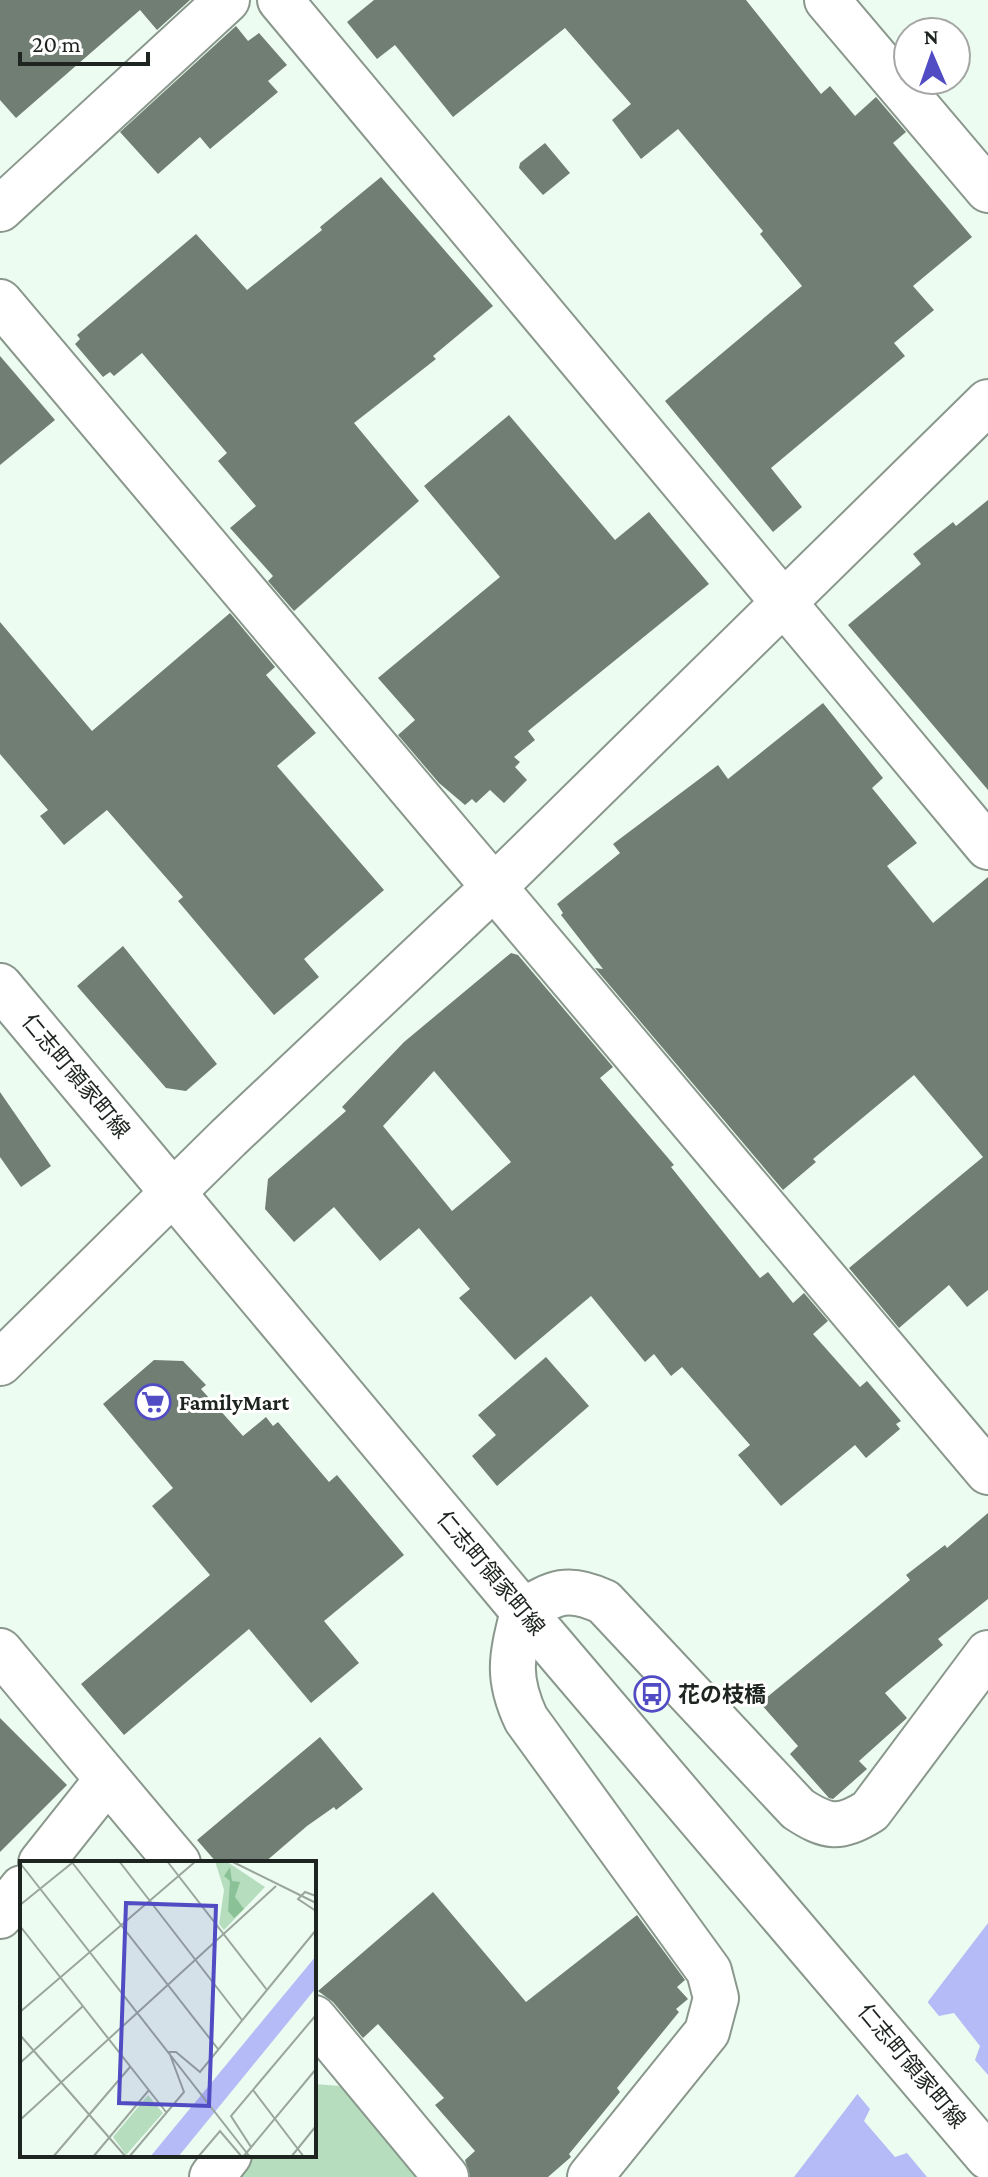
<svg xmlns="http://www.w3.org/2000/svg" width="988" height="2177" viewBox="0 0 988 2177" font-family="'Crimson Pro','Noto Sans JP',serif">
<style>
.green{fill:#b6debe}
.water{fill:#b5bbf6}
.pier{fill:#edfcf0}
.building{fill:#717e73;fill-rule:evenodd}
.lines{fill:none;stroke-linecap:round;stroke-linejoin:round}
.minor-casing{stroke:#8a978c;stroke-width:48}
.minor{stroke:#fff;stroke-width:44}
.labels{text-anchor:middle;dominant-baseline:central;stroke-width:6;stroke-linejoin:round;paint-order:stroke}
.street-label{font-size:22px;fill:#1e241f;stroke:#fff}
.poi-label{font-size:22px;font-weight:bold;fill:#1e241f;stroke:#fff;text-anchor:start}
.inset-road{fill:none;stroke:#9aa69c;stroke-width:2}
.view{fill:#514cc3;fill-opacity:0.15;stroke:#514cc3;stroke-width:4}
.inset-edge{fill:none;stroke:#1e241f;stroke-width:4}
</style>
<rect width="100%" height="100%" fill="#edfcf0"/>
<polygon class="green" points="314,2084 341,2086 418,2177 237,2177 255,2155 314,2155"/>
<polygon class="water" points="988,1923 988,2177 794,2177 985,1927"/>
<polygon class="pier" points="925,1999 939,2016 954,2013 980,2046 975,2060 988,2075 988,2177 927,2177 907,2153 895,2157 864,2121 870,2109 855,2091"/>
<g class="building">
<polygon points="0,0 190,0 157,30 140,10 16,118 0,100"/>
<polygon points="374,0 746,0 821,94 830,86 855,116 876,97 906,132 893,143 972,237 913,286 934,310 894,343 905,356 771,468 802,507 773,532 665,401 802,286 760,234 763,231 678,129 641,159 612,120 631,104 565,28 453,117 395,45 377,59 347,22"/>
<polygon points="236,26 248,41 259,33 287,65 268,81 278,92 210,149 200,137 158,174 120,132"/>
<polygon points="545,143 570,173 543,195 519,168 520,163"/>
<polygon points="381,177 493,306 433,356 436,359 354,423 419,501 294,611 268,581 273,576 230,528 256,506 218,461 227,453 142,353 114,376 110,372 103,377 75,344 80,339 77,335 196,234 247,290 322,230 320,227"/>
<polygon points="0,356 55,420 0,465"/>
<polygon points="509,415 615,540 649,512 709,584 528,731 535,740 514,757 520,762 515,767 527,780 504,803 490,790 476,803 472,799 465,805 439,783 398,735 415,720 378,678 500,577 424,486"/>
<polygon points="988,500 988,790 848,625 921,564 913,554 953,522 956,526"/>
<polygon points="230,613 275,667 266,675 316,733 277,766 384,890 304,959 319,977 274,1015 178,901 183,897 107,810 64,845 40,816 48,810 0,754 0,622 92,731"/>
<polygon points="823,703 883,778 872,788 917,843 887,866 933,923 988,877 988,1290 967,1307 949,1285 899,1328 849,1268 983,1157 914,1075 813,1159 816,1162 783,1190 595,968 603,969 561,915 563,913 557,904 620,853 613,844 718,765 728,779"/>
<polygon points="123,946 217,1064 186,1091 166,1088 77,986"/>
<path d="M511,953l7,2 95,112 -13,11 74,87 -3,2 89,111 8,-6 25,31 11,-10 24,28 -15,13 47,53 7,-6 34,40 -5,3 4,5 -34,29 -11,-13 -74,61 -43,-51 12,-10 -68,-78 -11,9 -17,-22 -9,8 -54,-66 -76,64 -56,-62 11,-9 -51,-61 -39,33 -46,-54 -40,35 -29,-33 3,-30 78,-68 -4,-4 62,-65zM434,1071l77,91 -59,49 -69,-85z"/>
<polygon points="0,1092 51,1166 21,1187 0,1157"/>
<polygon points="546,1357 589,1406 497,1486 472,1456 496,1435 478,1415"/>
<polygon points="154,1360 183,1361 206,1385 201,1389 243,1436 266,1417 273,1426 278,1422 329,1482 337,1475 404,1555 324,1621 359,1663 311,1703 249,1629 124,1735 81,1684 210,1575 152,1506 173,1488 103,1404"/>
<polygon points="988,1513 988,1599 938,1639 943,1645 885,1693 907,1718 859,1761 867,1769 833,1799 829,1798 790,1754 798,1746 760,1703 910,1580 906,1575 945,1545 947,1548"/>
<polygon points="0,1718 67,1785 0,1852"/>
<polygon points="320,1737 363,1789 336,1810 334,1807 307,1826 264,1863 217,1863 197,1840"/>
<polygon points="433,1892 526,2002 637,1915 685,1980 677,1987 688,1999 676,2009 679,2012 617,2088 620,2092 569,2154 571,2157 548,2177 470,2177 465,2160 475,2151 435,2105 444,2098 378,2024 363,2038 333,2002 318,1991"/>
</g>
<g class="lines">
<defs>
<g id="minor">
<polyline points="280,0 988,847"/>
<polyline points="827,0 988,190"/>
<polyline points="0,209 227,0"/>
<polyline points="0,302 988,1472"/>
<polyline points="0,986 523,1611 988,2157"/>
<polyline points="0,1363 228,1138 494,887 988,402"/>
<polyline points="0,1651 178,1863"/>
<polyline points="41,1863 106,1781"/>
<polyline points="0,1916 22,1888"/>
<polyline points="314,2018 446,2177"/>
<polyline points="212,2177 229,2155"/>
<path d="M590,2177l117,-145 9,-34 -7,-27 -183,-252c-20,-43 -14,-63 -3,-108 32,-19 45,-26 81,-9l194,207c29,19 42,21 72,2l118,-158"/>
</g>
</defs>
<use href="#minor" class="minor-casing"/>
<use href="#minor" class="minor"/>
</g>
<defs>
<symbol id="supermarket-ring" viewBox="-11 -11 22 22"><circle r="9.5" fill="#fff" stroke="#514cc3" stroke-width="1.5"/><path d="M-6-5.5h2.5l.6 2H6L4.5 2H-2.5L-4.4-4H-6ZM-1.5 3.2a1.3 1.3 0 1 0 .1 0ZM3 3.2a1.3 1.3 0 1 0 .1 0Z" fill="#514cc3"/></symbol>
<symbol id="bus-ring" viewBox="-11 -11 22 22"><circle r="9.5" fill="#fff" stroke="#514cc3" stroke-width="1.5"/><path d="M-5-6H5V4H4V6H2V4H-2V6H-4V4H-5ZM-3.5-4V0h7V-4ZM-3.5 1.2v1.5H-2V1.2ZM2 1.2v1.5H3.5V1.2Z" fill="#514cc3"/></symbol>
</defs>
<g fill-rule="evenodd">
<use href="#supermarket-ring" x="133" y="1382" width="40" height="40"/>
<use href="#bus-ring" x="632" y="1674" width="40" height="40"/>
</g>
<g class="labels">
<g class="street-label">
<text transform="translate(76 1076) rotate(50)">仁志町領家町線</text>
<text transform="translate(491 1573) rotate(50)">仁志町領家町線</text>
<text transform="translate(912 2066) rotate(50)">仁志町領家町線</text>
</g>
<g class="poi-label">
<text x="179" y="1402">FamilyMart</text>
<text x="678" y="1694">花の枝橋</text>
</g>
</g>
<g transform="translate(20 1861)">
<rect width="296" height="296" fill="#edfcf0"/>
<path d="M195,0h11l39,26 -41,43 -5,-6 5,-34zM128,234l15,18 -37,42 -13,-18z" fill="#b6debe"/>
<path d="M210,6l2,14 8,1 -5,15 9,12 -10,9 -6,-7 2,-30 -6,-5z" fill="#8bc197"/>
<path d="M296,95v32l-138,169h-28z" fill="#b5bbf6"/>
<path class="inset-road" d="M51,0l147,188M99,0l123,159M147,0l100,129M211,0l85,42M0,2l230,294M296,35l-11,-4 -7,7 18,12M0,44l52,-42M0,65l146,186M0,151l176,-151M0,174l106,122M0,202l63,-57M233,229l51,67M0,259l256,-234M231,286l-20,-31 85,-101M33,296l77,-90M73,296l56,-67M109,296l55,-65 -15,-40h7l24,20 116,-142M178,296l22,-26 22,26M223,296l73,-88M271,296l25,-31"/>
<path class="view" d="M106,42l90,3 -7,200 -90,-3z"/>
<rect width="296" height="296" class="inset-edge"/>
</g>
<g transform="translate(932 56) rotate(358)"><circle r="38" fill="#ffffff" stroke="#a5a7a5" stroke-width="2"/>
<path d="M0-6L14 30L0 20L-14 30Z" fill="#514cc3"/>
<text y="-12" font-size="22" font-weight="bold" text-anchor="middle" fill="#1e241f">N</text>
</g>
<path d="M20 52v12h128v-12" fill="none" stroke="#1e241f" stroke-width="4"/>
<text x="32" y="52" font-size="24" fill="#1e241f" stroke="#ffffff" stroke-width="6" paint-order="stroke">20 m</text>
</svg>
